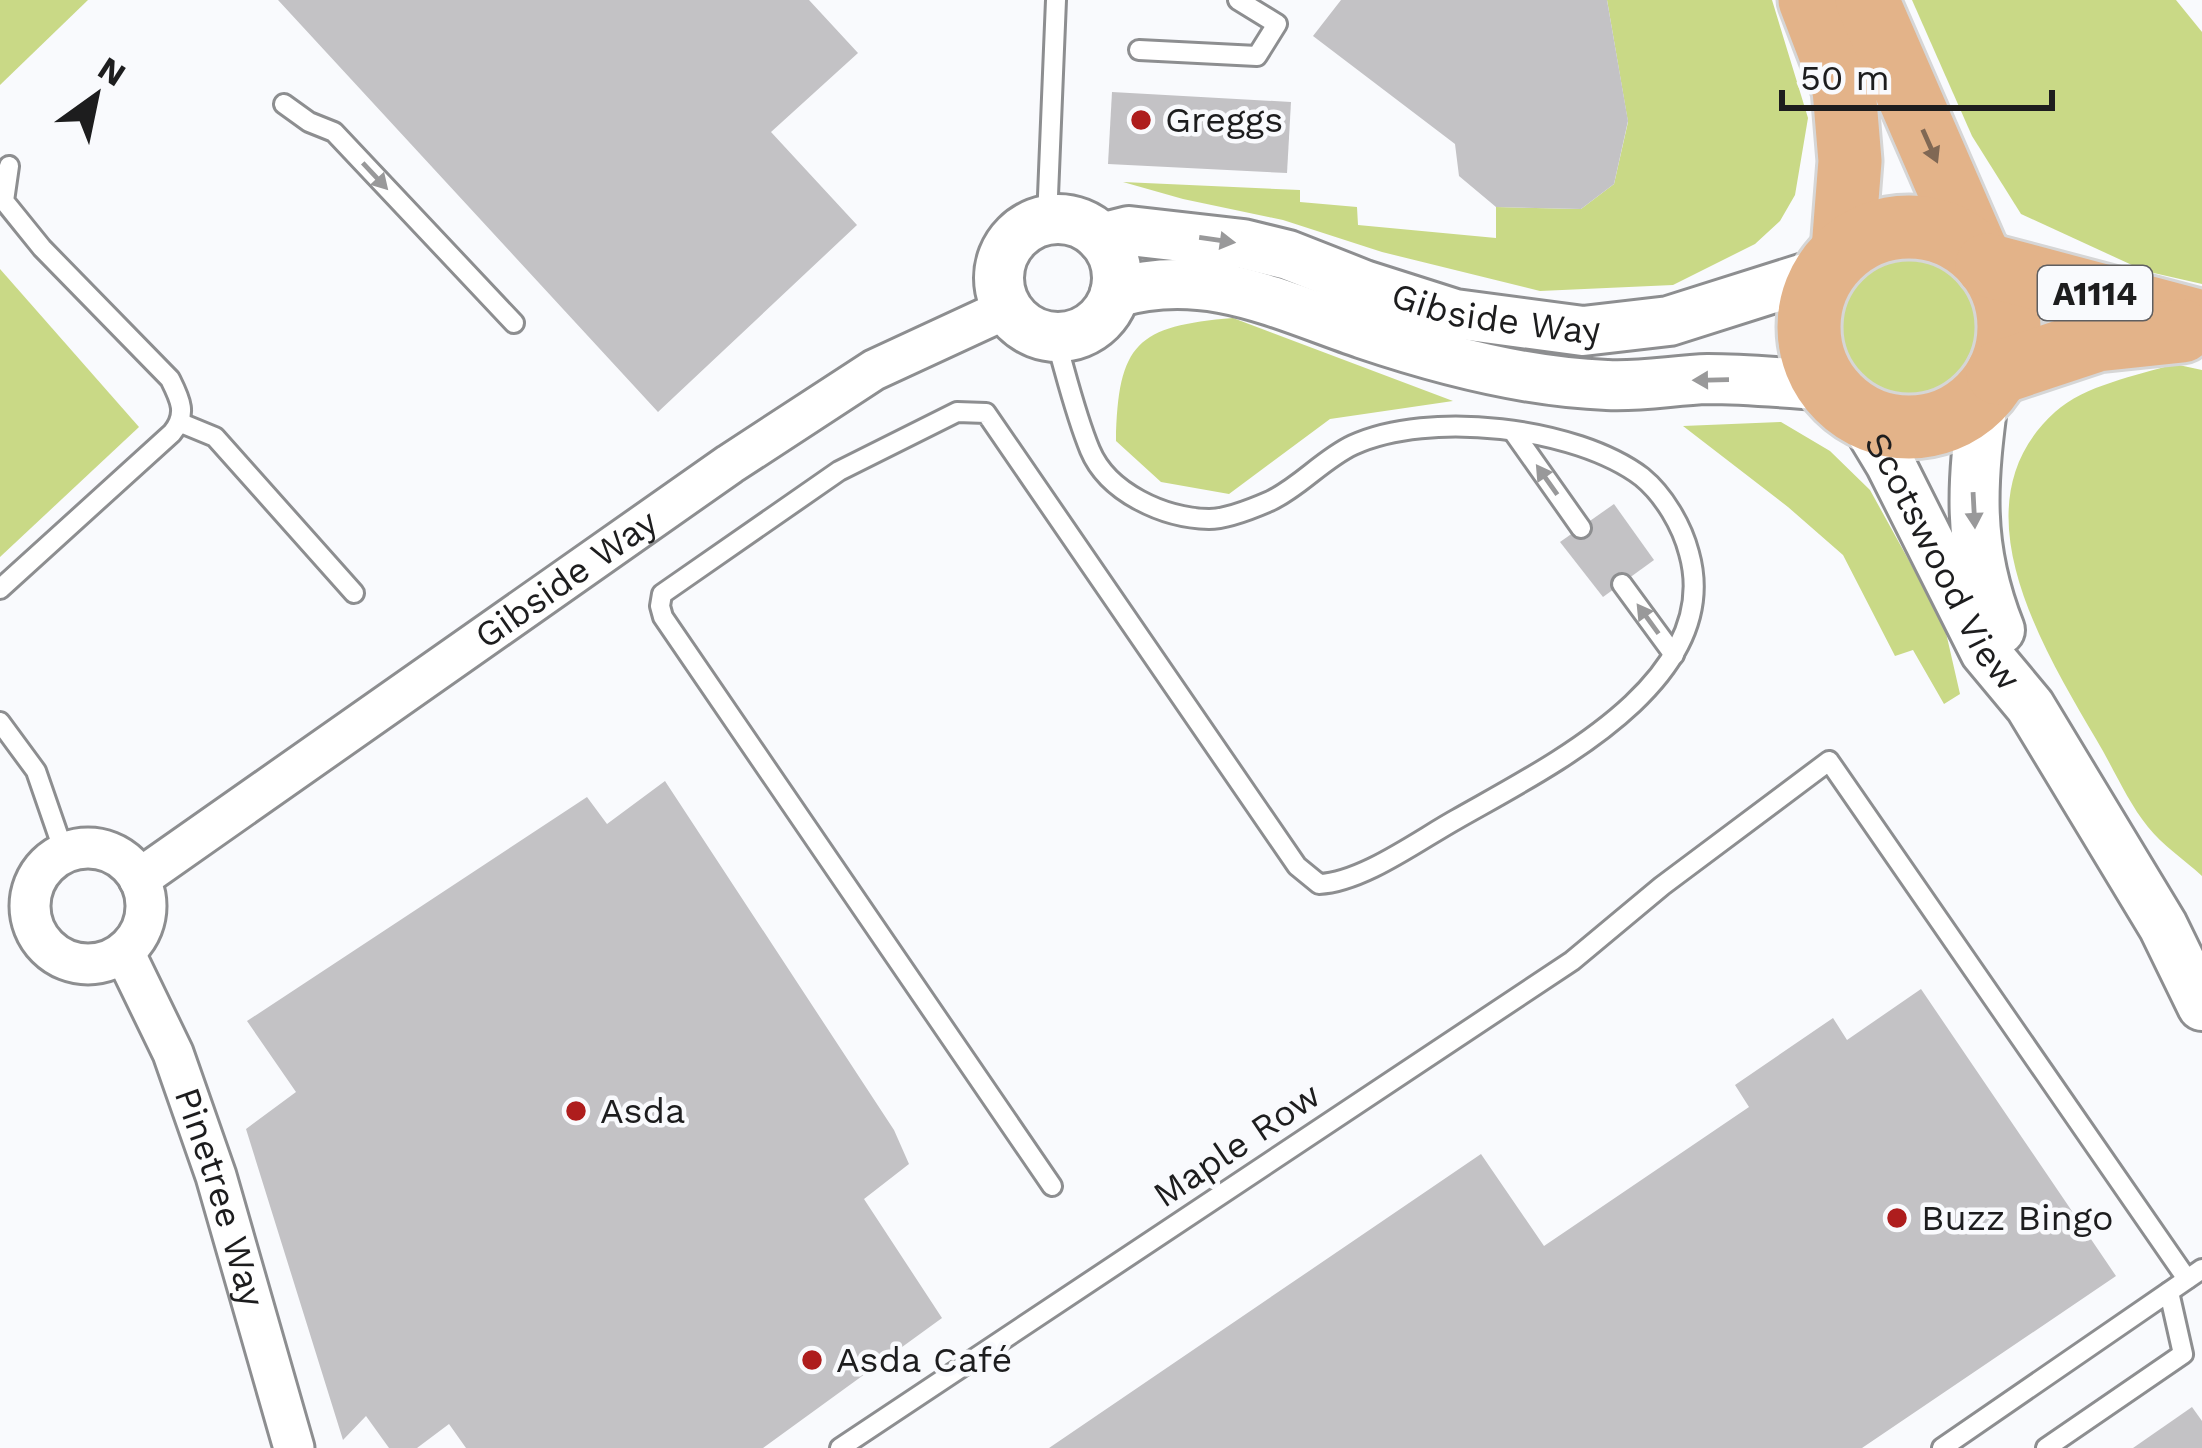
<svg xmlns="http://www.w3.org/2000/svg" width="2202" height="1448" viewBox="0 0 2202 1448" font-family="'Work Sans',sans-serif">
<style>
.green{fill:#c9d986}
.building{fill:#c3c2c5}
.lines{fill:none;stroke-linecap:round;stroke-linejoin:round}
.service-casing{stroke:#8d8e90;stroke-width:24}
.minor-casing{stroke:#8d8e90;stroke-width:45}
.tertiary-casing{stroke:#8d8e90;stroke-width:54}
.primary-casing{stroke:#d6d6d6;stroke-width:69}
.service{stroke:#fff;stroke-width:18}
.minor{stroke:#fff;stroke-width:39}
.tertiary{stroke:#fff;stroke-width:48}
.primary{stroke:#e3b389;stroke-width:63}
.oneway{fill:#806854}
.oneway2{fill:#99999a}
.poi-dot{fill:#ae1d1d;stroke:#f9fafd;stroke-width:4.5}
.labels{text-anchor:middle;dominant-baseline:central;stroke-width:9;stroke-linejoin:round;paint-order:stroke}
.shield{fill:#f9fafd;stroke:#5f5f61;stroke-width:3}
.shield-label{font-size:33px;font-weight:bold;fill:#1d1d1e}
.poi-label{font-size:36px;fill:#1d1d1e;stroke:#f9fafd;text-anchor:start}
.street-label{font-size:36px;fill:#1d1d1e;stroke:#f9fafd}
</style>
<rect width="100%" height="100%" fill="#f9fafd"/>
<g class="green">
<polygon points="0,0 88,0 0,85"/>
<polygon points="1607,0 1772,0 1808,118 1795,195 1780,221 1755,244 1673,285 1540,291 1382,252 1283,220 1183,199 1123,182 1300,190 1300,202 1357,207 1358,225 1496,238 1496,207 1581,209 1614,184 1628,122"/>
<polygon points="1912,0 2176,0 2202,32 2202,284 2145,271 2021,214 1972,136"/>
<circle cx="1909" cy="327" r="70"/>
<polygon points="0,269 139,427 0,557"/>
<path d="M1233,318l220,83 -123,18 -101,75 -68,-12 -45,-41c2,-98 21,-115 117,-123z"/>
<path d="M2174,364l28,6v506c-17,-16 -40,-31 -54,-49 -21,-26 -35,-60 -52,-88 -53,-91 -143,-235 -41,-327 30,-27 81,-36 119,-48z"/>
<polygon points="1781,422 1830,451 1870,490 1944,624 1960,694 1944,704 1913,650 1895,656 1843,555 1788,507 1683,426"/>
</g>
<g class="building">
<polygon points="278,0 809,0 858,53 771,132 857,225 658,412"/>
<polygon points="1341,0 1607,0 1628,121 1614,184 1581,209 1496,207 1459,176 1455,144 1313,36"/>
<polygon points="1112,92 1291,102 1287,173 1108,164"/>
<polygon points="1614,504 1654,560 1603,597 1560,542"/>
<polygon points="665,781 894,1130 909,1164 864,1199 942,1318 763,1448 466,1448 449,1424 417,1448 389,1448 366,1416 343,1440 246,1129 296,1092 247,1021 587,797 607,824"/>
<polygon points="1921,989 2116,1276 1862,1448 1049,1448 1481,1154 1544,1246 1749,1107 1735,1085 1833,1018 1847,1040"/>
<polygon points="2192,1407 2202,1421 2202,1448 2133,1448"/>
</g>
<g class="lines">
<defs>
<g id="service">
<polyline points="1139,50 1257,56 1277,24 1238,0"/>
<polyline points="284,104 309,122 334,132 514,323"/>
<polyline points="1047,220 1056,0"/>
<polyline points="181,423 215,437 354,593"/>
<polyline points="1514,433 1581,528"/>
<polyline points="1622,584 1674,655"/>
<path d="M0,589l172,-156c16,-19 8,-34 -2,-54l-128,-131 -38,-47 5,-35"/>
<polyline points="0,722 36,771 64,852"/>
<path d="M1052,1186l-389,-569 -3,-11 2,-12 177,-123 118,-59 29,1 311,453 22,18c44,-2 100,-44 138,-65 91,-52 268,-138 232,-266 -7,-27 -25,-58 -47,-76 -66,-50 -213,-67 -289,-32 -30,14 -53,42 -83,56 -16,7 -43,18 -61,18 -45,-1 -101,-26 -119,-69 -15,-36 -24,-76 -35,-113"/>
<polyline points="840,1448 1572,961 1662,886 1829,761 2187,1279"/>
<polyline points="1942,1448 2202,1269"/>
<polyline points="2046,1448 2183,1354 2169,1292"/>
</g>
<g id="minor">
<circle cx="88" cy="906" r="58"/>
<path id="s1" d="M139,879l591,-415 144,-94 134,-62"/>
<path id="s2" d="M124,952l49,101 43,123 78,272"/>
</g>
<g id="tertiary">
<circle cx="1058" cy="278" r="59"/>
<path id="s3" d="M1101,238l28,-7 114,13 45,11 76,30 91,29 128,17 86,-10 155,-49"/>
<path d="M1115,293c91,-27 164,12 249,41 77,26 162,48 243,51 33,2 68,-5 101,-6 40,0 80,4 120,7"/>
<path d="M1984,393c-12,89 -18,152 16,237"/>
<path id="s4" d="M1861,415l29,48 95,189 45,54 133,220 39,80"/>
</g>
<g id="primary">
<polyline points="1810,0 1844,89 1850,161 1843,250"/>
<polyline points="1867,0 1977,253"/>
<circle cx="1909" cy="327" r="100"/>
<polyline points="1987,265 2202,322"/>
<polyline points="1998,373 2097,340 2182,331"/>
</g>
</defs>
<use href="#service" class="service-casing"/>
<use href="#minor" class="minor-casing"/>
<use href="#tertiary" class="tertiary-casing"/>
<use href="#primary" class="primary-casing"/>
<use href="#service" class="service"/>
<use href="#minor" class="minor"/>
<use href="#tertiary" class="tertiary"/>
<use href="#primary" class="primary"/>
</g>
<defs><path id="oneway-solid" d="M-6-.8H1V-3.2L6.5 0L1 3.2V.8H-6Z" transform="scale(3)"/></defs>
<use class="oneway" href="#oneway-solid" transform="translate(1930 146) rotate(66)"/>
<g class="oneway2">
<use href="#oneway-solid" transform="translate(375 176) rotate(47)"/>
<use href="#oneway-solid" transform="translate(1217 240) rotate(8)"/>
<use href="#oneway-solid" transform="translate(1711 380) rotate(179)"/>
<use href="#oneway-solid" transform="translate(1547 480) rotate(-125)"/>
<use href="#oneway-solid" transform="translate(1974 510) rotate(87)"/>
<use href="#oneway-solid" transform="translate(1648 619) rotate(-126)"/>
</g>
<g class="poi-dot">
<circle cx="1141" cy="120" r="12"/>
<circle cx="576" cy="1111" r="12"/>
<circle cx="1897" cy="1218" r="12"/>
<circle cx="812" cy="1360" r="12"/>
</g>
<g class="labels">
<rect class="shield" x="2038" y="266" width="114" height="54" rx="9"/>
<g class="shield-label">
<text x="2095" y="293">A1114</text>
</g>
<g class="poi-label">
<text x="1165" y="120">Greggs</text>
<text x="600" y="1111">Asda</text>
<text x="1921" y="1218">Buzz Bingo</text>
<text x="836" y="1360">Asda Café</text>
</g>
<g class="street-label">
<text stroke="none"><textPath href="#s3" startOffset="408">Gibside Way</textPath></text>
<text stroke="none"><textPath href="#s4" startOffset="168">Scotswood View</textPath></text>
<text stroke="none"><textPath href="#s1" startOffset="522">Gibside Way</textPath></text>
<text transform="translate(1237 1145) rotate(-34)">Maple Row</text>
<text stroke="none"><textPath href="#s2" startOffset="264">Pinetree Way</textPath></text>
</g>
</g>
<g transform="translate(96 96) rotate(33)" stroke="#f9fafd" stroke-width="9" paint-order="stroke">
<path d="M0-9L21 45L0 30L-21 45Z" fill="#1d1d1e"/>
<text y="-18" font-size="33" font-weight="bold" text-anchor="middle" fill="#1d1d1e">N</text>
</g>
<path d="M1782 90v18h270v-18" fill="none" stroke="#1d1d1e" stroke-width="6"/>
<text x="1800" y="90" font-size="36" fill="#1d1d1e" stroke="#f9fafd" stroke-width="9" paint-order="stroke">50 m</text>
</svg>
